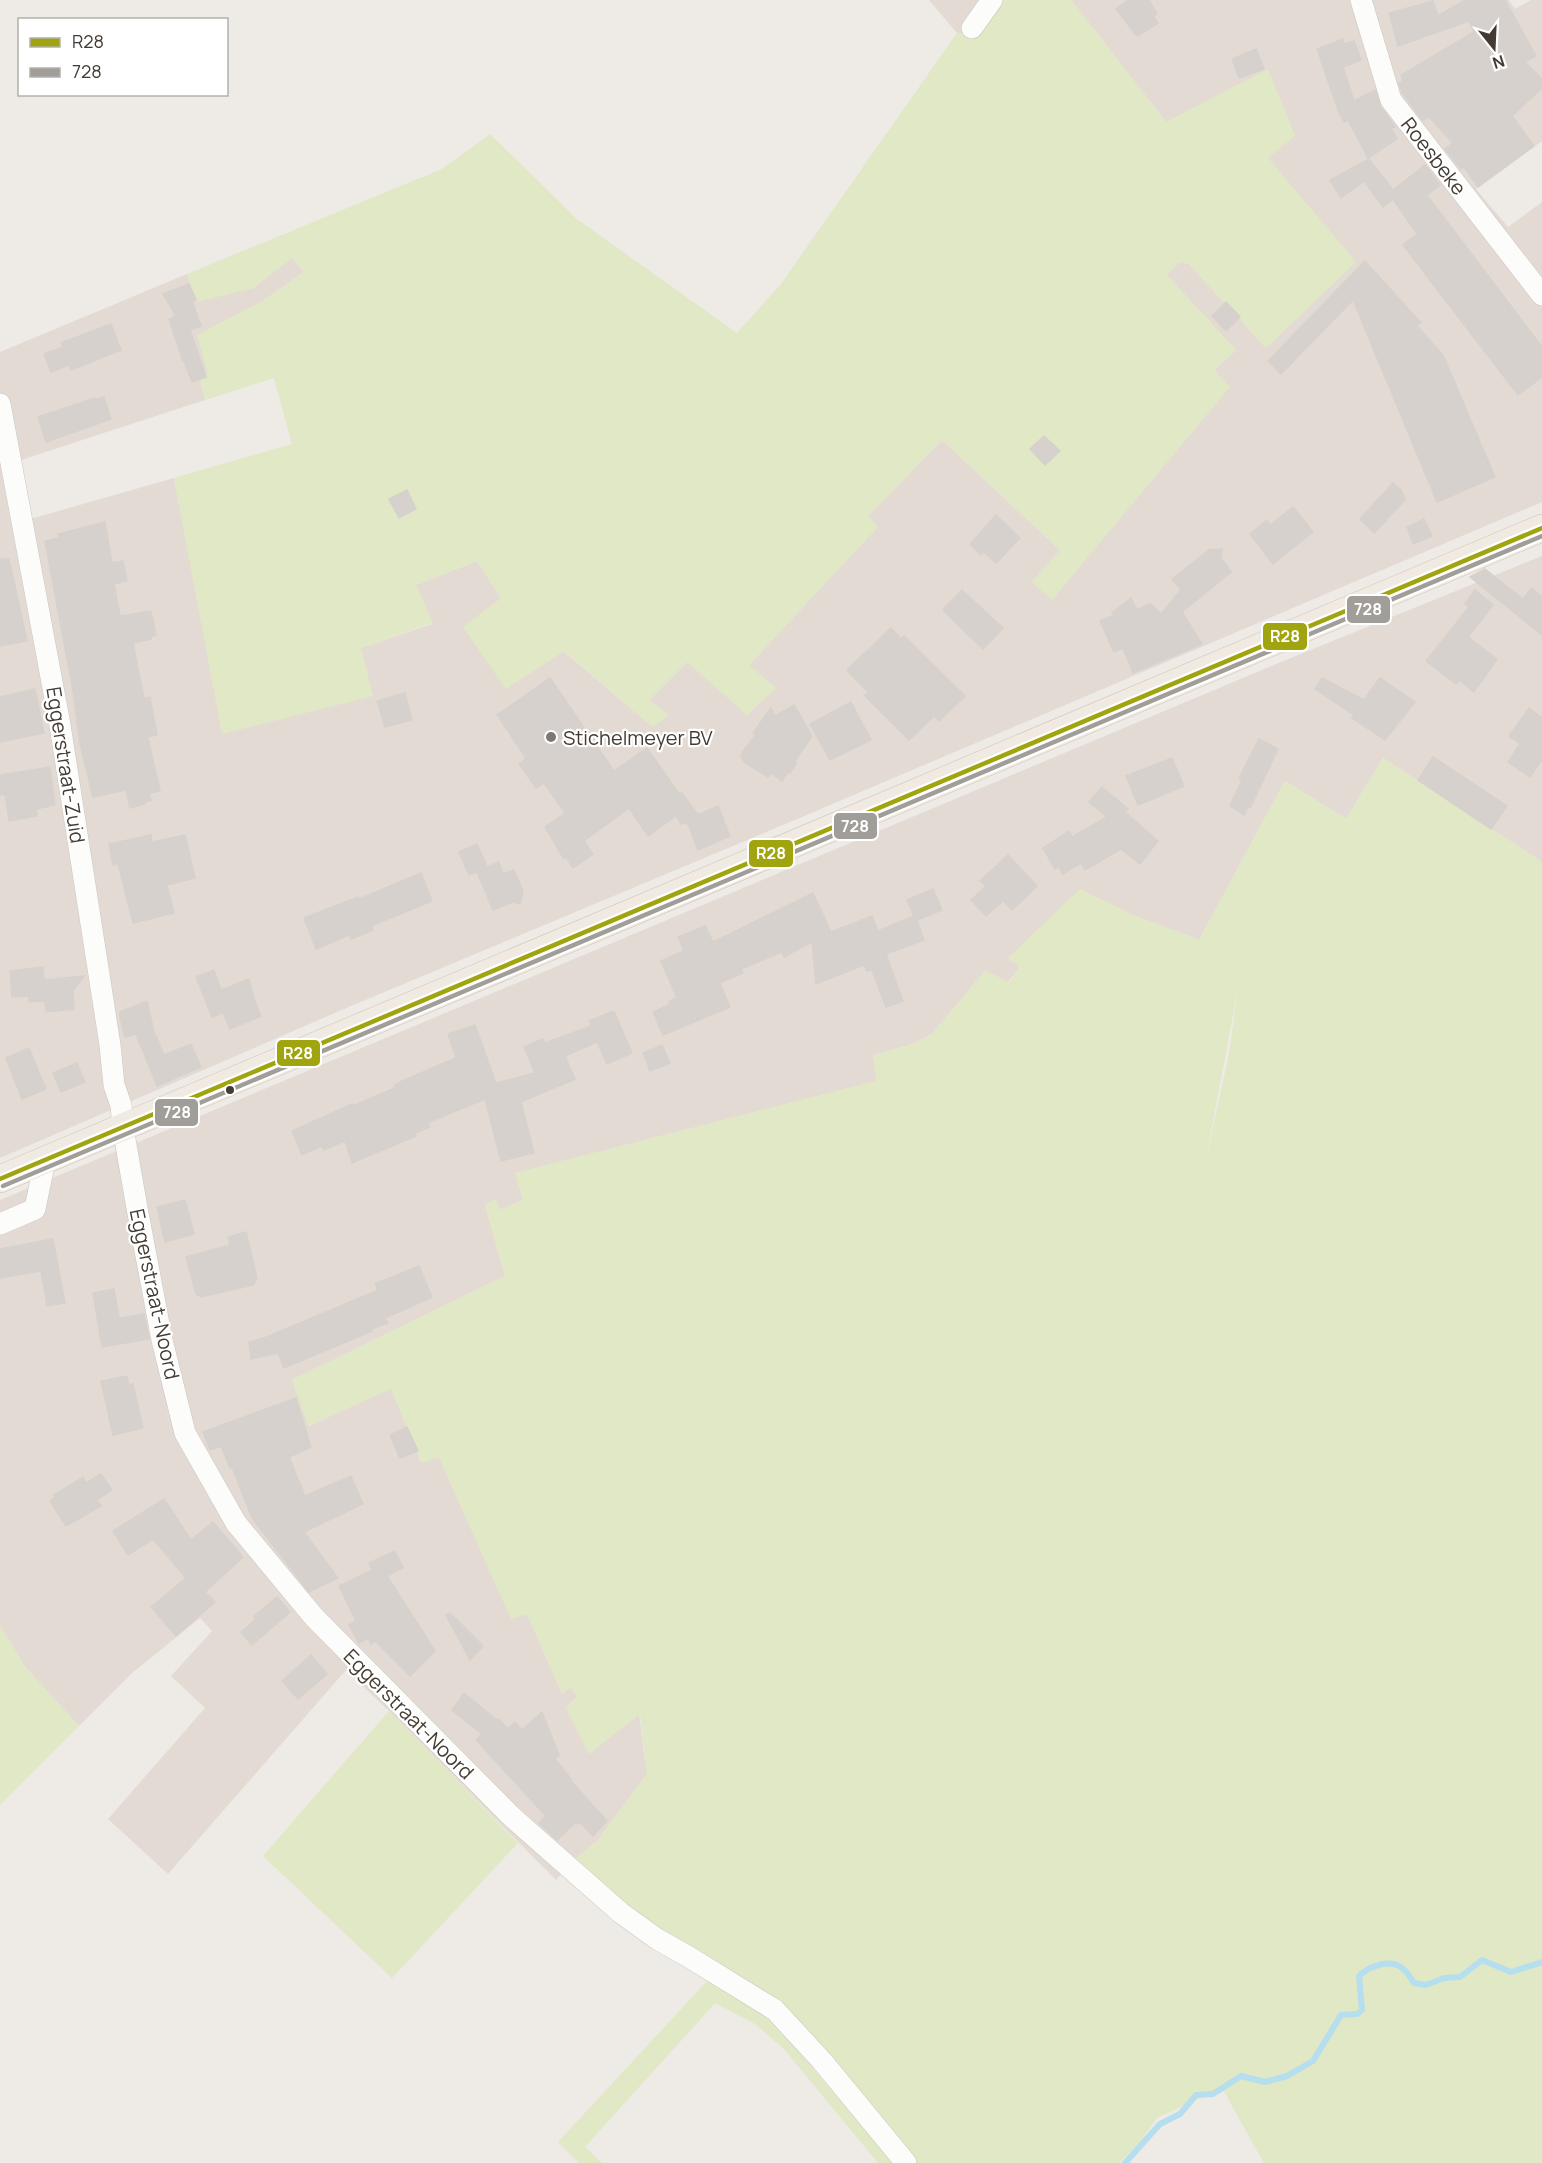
<svg xmlns="http://www.w3.org/2000/svg" width="1542" height="2163" viewBox="0 0 1542 2163" font-family="Manrope,sans-serif">
<style>
.residential{fill:#e3dbd3}
.green{fill:#e0e8c5;fill-rule:evenodd}
.lines{fill:none;stroke-linecap:round;stroke-linejoin:round}
.stream{stroke:#b5deee;stroke-width:6}
.building{fill:#d6d1cd;stroke:#d6d1cc;stroke-width:1.5}
.minor-casing{stroke:#cac6c2;stroke-width:22}
.major-casing{stroke:#d1c4b3;stroke-width:28}
.minor{stroke:#fcfcfb;stroke-width:21}
.major{stroke:#f0eae2;stroke-width:27}
.bus-1-casing{stroke:#fff;stroke-width:9}
.bus-2-casing{stroke:#fff;stroke-width:9}
.bus-1{stroke:#a0a50f;stroke-width:4.5}
.bus-2{stroke:#a19d99;stroke-width:4.5}
.poi-dot{fill:#7f7872;stroke:#fff;stroke-width:2}
.bus-dot{fill:#433b33;stroke:#fff;stroke-width:2}
.labels{text-anchor:middle;dominant-baseline:central;stroke-width:4.5;stroke-linejoin:round;paint-order:stroke}
.street-label{font-size:20px;fill:#433b33;stroke:#fff}
.poi-label{font-size:20px;fill:#433b33;stroke:#fff;text-anchor:start}
.line-badge{stroke:#fff;stroke-width:2}
.badge-label{font-size:16px;text-anchor:middle;font-weight:bold;fill:#fff}
</style>
<rect width="100%" height="100%" fill="#eeeae6"/>
<g class="residential">
<polygon points="929,0 997,0 971,33 957,33"/>
<polygon points="1071,0 1509,0 1515,9 1531,0 1542,0 1542,141 1476,189 1508,227 1542,202 1542,502 795,820 351,1006 0,1158 0,352 187,274 197,301 253,288 292,258 304,272 264,300 208,374 200,378 205,400 18,461 27,520 174,478 223,733 361,648 432,624 416,585 477,561 501,598 653,727 649,700 687,662 749,665 877,527 868,516 942,440 1060,550 1052,599 1214,370 1236,350 1166,275 1180,262 1189,264 1266,348 1166,122"/>
<polygon points="1542,556 1542,862 1383,758 1346,819 1285,781 1199,940 1133,915 1009,958 1020,967 1008,982 985,971 932,1034 913,1044 873,1055 877,1081 516,1173 523,1200 500,1210 485,1204 505,1276 292,1380 309,1426 391,1388 421,1462 439,1457 511,1618 527,1614 562,1693 570,1688 578,1697 569,1704 589,1754 639,1713 647,1774 598,1840 573,1861 556,1880 389,1711 346,1670 168,1874 108,1819 205,1708 171,1676 212,1631 200,1618 131,1674 79,1726 26,1668 0,1626 0,1200 1281,662"/>
</g>
<g class="green">
<polygon points="997,0 1071,0 1166,122 1268,69 1295,136 1268,158 1356,262 1266,348 1189,264 1180,262 1167,275 1236,350 1214,370 1230,387 1052,600 1032,582 1060,550 942,440 868,516 878,527 749,665 776,688 747,715 687,662 649,700 669,715 653,727 564,651 506,689 463,627 501,598 477,561 416,585 433,623 361,648 373,696 222,734 174,478 292,444 274,378 205,400 200,377 208,374 197,335 264,300 304,272 292,258 253,288 197,302 187,274 442,169 490,134 578,220 737,333 781,284 957,33 971,33"/>
<path d="M1383,758l159,104v1301h-278l-42,-75 -65,30 -21,29 -17,16h-206l-124,-150 -82,-52 -96,-65 -38,-35 25,-21 49,-66 -7,-60 -51,40 -23,-46 12,-11 -8,-9 -8,5 -35,-79 -16,5 -72,-162 -17,6 -31,-74 -83,37 -16,-46 213,-104 -20,-72 11,-5 4,11 23,-10 -8,-27 361,-92 -3,-26 40,-11 19,-10 53,-63 24,11 11,-15 -12,-9 72,-69 53,26 66,25 86,-159 61,38zM1238,989l-9,65 -24,110z"/>
<polygon points="0,1626 26,1668 79,1726 0,1805"/>
<polygon points="389,1711 518,1843 392,1978 263,1856"/>
<polygon points="708,1980 757,2009 783,2033 893,2163 878,2163 784,2049 755,2024 715,2003 585,2147 602,2163 579,2163 558,2142"/>
</g>
<g class="lines">
<path class="stream" d="M1125,2163l35,-39 20,-10 16,-19 17,-1 28,-18 24,6 22,-6 26,-15 28,-46 16,-1 5,-4 -3,-34c9,-9 31,-18 43,-8 5,3 9,11 12,15l12,2 18,-7 16,-1 22,-17 29,12 31,-10"/>
</g>
<g class="building">
<polygon points="1128,0 1149,0 1157,14 1153,16 1158,23 1138,36 1136,35 1116,9"/>
<polygon points="1465,0 1505,0 1536,56 1525,62 1542,79 1542,88 1512,116 1534,146 1478,187 1464,167 1461,169 1445,149 1453,143 1429,117 1423,120 1421,118 1403,94 1399,83 1403,81 1401,75 1474,32 1469,21 1398,46 1389,13 1433,1 1438,16"/>
<polygon points="1343,39 1344,44 1354,41 1361,60 1343,67 1354,101 1375,90 1381,107 1395,127 1391,128 1397,139 1368,158 1348,120 1344,122 1338,110 1317,49"/>
<polygon points="1256,49 1264,69 1239,78 1232,59"/>
<polygon points="1369,159 1393,190 1425,165 1440,185 1427,195 1542,347 1542,377 1518,395 1403,245 1417,234 1393,199 1383,207 1364,181 1341,198 1330,180"/>
<polygon points="1365,261 1421,323 1416,325 1443,355 1495,477 1437,502 1353,300 1281,374 1268,361"/>
<polygon points="189,284 196,300 192,301 201,326 190,330 206,377 192,382 184,361 183,361 169,319 176,316 163,294"/>
<polygon points="1226,302 1240,317 1226,331 1212,316"/>
<polygon points="111,324 121,350 71,370 69,365 51,372 44,354 63,347 61,343"/>
<polygon points="104,397 111,419 46,442 38,417 95,398 95,400"/>
<polygon points="1044,436 1060,451 1045,465 1030,449"/>
<polygon points="1393,483 1401,490 1405,500 1374,533 1360,519"/>
<polygon points="407,490 416,509 399,518 389,499"/>
<polygon points="1293,507 1313,532 1273,564 1250,534 1267,520 1270,525"/>
<polygon points="996,515 1020,538 996,563 984,552 981,555 970,544"/>
<polygon points="1424,519 1432,536 1413,544 1407,527"/>
<polygon points="105,522 112,563 123,561 127,581 114,584 120,616 151,611 156,635 150,637 151,639 133,643 144,698 150,697 157,735 148,737 160,791 149,793 151,801 145,802 145,804 130,808 126,790 93,797 80,744 73,691 45,541 59,538 58,534"/>
<polygon points="1222,549 1221,558 1231,572 1182,612 1202,644 1133,673 1123,648 1114,652 1100,621 1115,615 1112,613 1131,598 1137,610 1150,604 1161,614 1181,590 1172,579 1209,550"/>
<polygon points="0,559 9,559 27,641 0,646"/>
<polygon points="1485,569 1523,599 1532,588 1542,597 1542,635 1470,577"/>
<polygon points="962,590 1003,628 983,649 943,610"/>
<polygon points="1475,590 1493,605 1468,637 1497,659 1474,692 1459,680 1456,684 1426,661 1469,607 1465,604"/>
<polygon points="891,628 901,639 904,636 965,696 939,721 934,716 909,740 864,695 869,693 847,670"/>
<polygon points="550,678 614,771 647,748 680,795 682,793 698,815 718,806 730,836 698,850 687,822 681,824 676,816 648,836 629,808 584,841 593,854 573,868 566,857 564,859 545,827 565,813 544,783 536,788 519,764 526,758 497,715"/>
<polygon points="1322,678 1364,700 1380,678 1415,702 1385,740 1352,718 1354,715 1315,689"/>
<polygon points="35,689 44,733 0,742 0,697"/>
<polygon points="405,693 412,720 385,727 377,701"/>
<polygon points="851,702 871,740 830,760 810,724"/>
<polygon points="794,705 812,736 795,761 796,764 791,772 787,773 782,781 771,773 768,777 744,762 741,756 743,751 756,735 753,733 771,708 775,716"/>
<polygon points="1529,708 1542,718 1542,760 1530,777 1508,762 1520,744 1509,736"/>
<polygon points="1259,739 1278,749 1250,808 1248,807 1244,815 1230,806 1242,780 1239,778"/>
<polygon points="1433,757 1507,806 1491,829 1418,780"/>
<polygon points="1172,758 1184,786 1138,805 1126,776"/>
<polygon points="50,767 55,805 36,809 37,816 9,821 5,794 0,795 0,775"/>
<polygon points="1102,787 1128,809 1124,811 1158,841 1140,864 1121,849 1085,870 1081,863 1063,874 1058,866 1055,869 1043,848 1069,831 1072,837 1107,817 1089,802"/>
<polygon points="151,835 152,842 185,835 195,878 167,885 174,913 133,923 118,864 113,865 109,844"/>
<polygon points="477,844 487,867 499,862 503,874 514,870 523,891 520,904 513,902 493,910 477,872 469,875 459,852"/>
<polygon points="1008,855 1037,886 1012,910 1003,901 986,916 971,900 986,886 980,881"/>
<polygon points="421,873 432,901 371,926 373,930 351,939 349,935 316,949 304,918 358,897 359,899"/>
<polygon points="933,889 942,910 917,920 924,940 886,954 903,1001 886,1007 872,970 867,971 864,965 816,984 812,942 784,957 782,952 741,969 743,973 720,983 730,1007 663,1035 653,1012 670,1004 669,1001 677,998 661,961 684,951 678,937 705,926 713,942 813,893 831,932 872,916 878,931 914,916 907,900"/>
<polygon points="43,967 44,980 84,976 73,991 74,1009 46,1012 45,1001 29,1002 29,996 12,997 10,971"/>
<polygon points="214,970 221,990 249,979 255,1002 261,1016 230,1029 223,1013 212,1017 196,977"/>
<polygon points="147,1001 154,1032 164,1055 191,1044 201,1067 157,1086 136,1034 125,1037 120,1017 120,1012"/>
<polygon points="614,1011 632,1053 607,1064 597,1042 565,1056 575,1079 521,1102 534,1153 501,1161 485,1099 427,1123 430,1127 415,1133 416,1136 352,1163 345,1141 324,1150 322,1146 302,1155 292,1131 352,1104 353,1106 395,1088 394,1086 404,1080 456,1058 448,1034 475,1025 496,1083 535,1073 524,1047 543,1039 545,1043 591,1026 589,1021"/>
<polygon points="662,1045 670,1063 650,1071 643,1053"/>
<polygon points="29,1048 46,1089 22,1099 6,1058"/>
<polygon points="77,1063 85,1082 61,1092 53,1073"/>
<polygon points="185,1200 194,1234 165,1242 157,1207"/>
<polygon points="246,1232 257,1278 253,1285 201,1297 196,1294 186,1257 230,1245 228,1237"/>
<polygon points="53,1239 65,1303 47,1306 41,1271 0,1278 0,1249"/>
<polygon points="419,1266 432,1297 385,1318 388,1323 371,1329 372,1331 284,1368 278,1353 251,1359 249,1342 267,1337 378,1290 375,1284"/>
<polygon points="114,1289 119,1318 144,1314 149,1339 102,1347 93,1293"/>
<polygon points="127,1376 129,1385 133,1384 143,1428 113,1435 101,1381"/>
<polygon points="296,1398 311,1447 289,1457 305,1496 351,1476 363,1504 304,1532 338,1578 309,1592 252,1518 232,1467 230,1468 221,1446 210,1450 203,1432"/>
<polygon points="407,1427 418,1451 400,1458 390,1435"/>
<polygon points="101,1474 112,1490 97,1500 101,1506 66,1526 50,1501 55,1497 54,1495 83,1477 86,1483"/>
<polygon points="164,1499 191,1540 213,1522 243,1557 205,1592 215,1602 176,1636 151,1607 186,1578 153,1539 128,1555 113,1531"/>
<polygon points="395,1551 403,1568 387,1576 435,1651 410,1676 375,1641 371,1644 368,1638 359,1643 349,1625 356,1621 339,1586 372,1570 369,1563"/>
<polygon points="277,1597 290,1612 252,1645 241,1632 256,1619 254,1616"/>
<polygon points="450,1613 483,1646 470,1660 446,1615"/>
<polygon points="311,1655 327,1674 298,1699 282,1681"/>
<polygon points="464,1693 497,1720 499,1719 508,1729 515,1722 522,1730 542,1712 559,1755 555,1759 572,1780 571,1781 607,1821 593,1836 580,1822 578,1824 576,1822 557,1840 539,1823 546,1816 476,1740 482,1734 452,1710"/>
</g>
<g class="lines">
<defs>
<g id="minor">
<polyline points="1361,0 1391,100 1542,295"/>
<polyline points="972,28 992,0"/>
<polyline points="0,404 60,725 110,1045 114,1085 121,1105 123,1128 137,1208 162,1340 185,1433 236,1523 314,1617 512,1817 621,1913 657,1939 689,1957 775,2010 822,2061 906,2163"/>
<polyline points="0,1224 35,1209 45,1160"/>
</g>
<polyline id="major" points="0,1179 1542,528"/>
</defs>
<use href="#minor" class="minor-casing"/>
<use href="#major" class="major-casing"/>
<use href="#minor" class="minor"/>
<use href="#major" class="major"/>
<defs>
<polyline id="bus-1" points="0,1179 1542,528"/>
<polyline id="bus-2" points="3,1186 1542,536"/>
</defs>
<use href="#bus-1" class="bus-1-casing"/>
<use href="#bus-2" class="bus-2-casing"/>
<use href="#bus-1" class="bus-1"/>
<use href="#bus-2" class="bus-2"/>
</g>
<circle class="poi-dot" cx="551" cy="737" r="6"/>
<circle class="bus-dot" cx="230" cy="1090" r="5"/>
<g class="labels">
<g class="street-label">
<text transform="translate(1434 156) rotate(52)">Roesbeke</text>
<text transform="translate(66 765) rotate(81)">Eggerstraat-Zuid</text>
<text transform="translate(155 1294) rotate(78)">Eggerstraat-Noord</text>
<text transform="translate(409 1714) rotate(45)">Eggerstraat-Noord</text>
</g>
<g class="poi-label">
<text x="563" y="737">Stichelmeyer BV</text>
</g>
</g>
<g class="line-badge">
<rect x="1346" y="595" width="45" height="29" rx="6" fill="#a19d99"/>
<rect x="1262" y="622" width="46" height="29" rx="6" fill="#a0a50f"/>
<rect x="833" y="812" width="45" height="28" rx="6" fill="#a19d99"/>
<rect x="748" y="839" width="46" height="29" rx="6" fill="#a0a50f"/>
<rect x="276" y="1039" width="45" height="28" rx="6" fill="#a0a50f"/>
<rect x="154" y="1098" width="45" height="29" rx="6" fill="#a19d99"/>
</g>
<g class="badge-label">
<text x="1368" y="615">728</text>
<text x="1285" y="642">R28</text>
<text x="855" y="832">728</text>
<text x="771" y="859">R28</text>
<text x="298" y="1059">R28</text>
<text x="177" y="1118">728</text>
</g>
<rect x="18" y="18" width="210" height="78" fill="#ffffff" stroke="#b4b1ad" stroke-width="1.5"/>
<rect x="30" y="38" width="30" height="9" fill="#a0a50f" stroke="#b4b1ad" stroke-width="1.5"/>
<text x="72" y="48" font-size="18" fill="#433b33">R28</text>
<rect x="30" y="68" width="30" height="9" fill="#a19d99" stroke="#b4b1ad" stroke-width="1.5"/>
<text x="72" y="78" font-size="18" fill="#433b33">728</text>
<g transform="translate(1494 48) rotate(162)" stroke="#ffffff" stroke-width="4.5" paint-order="stroke">
<path d="M0-4.5L10 22L0 15L-10 22Z" fill="#433b33"/>
<text y="-9" font-size="16" font-weight="bold" text-anchor="middle" fill="#433b33">N</text>
</g>
</svg>
